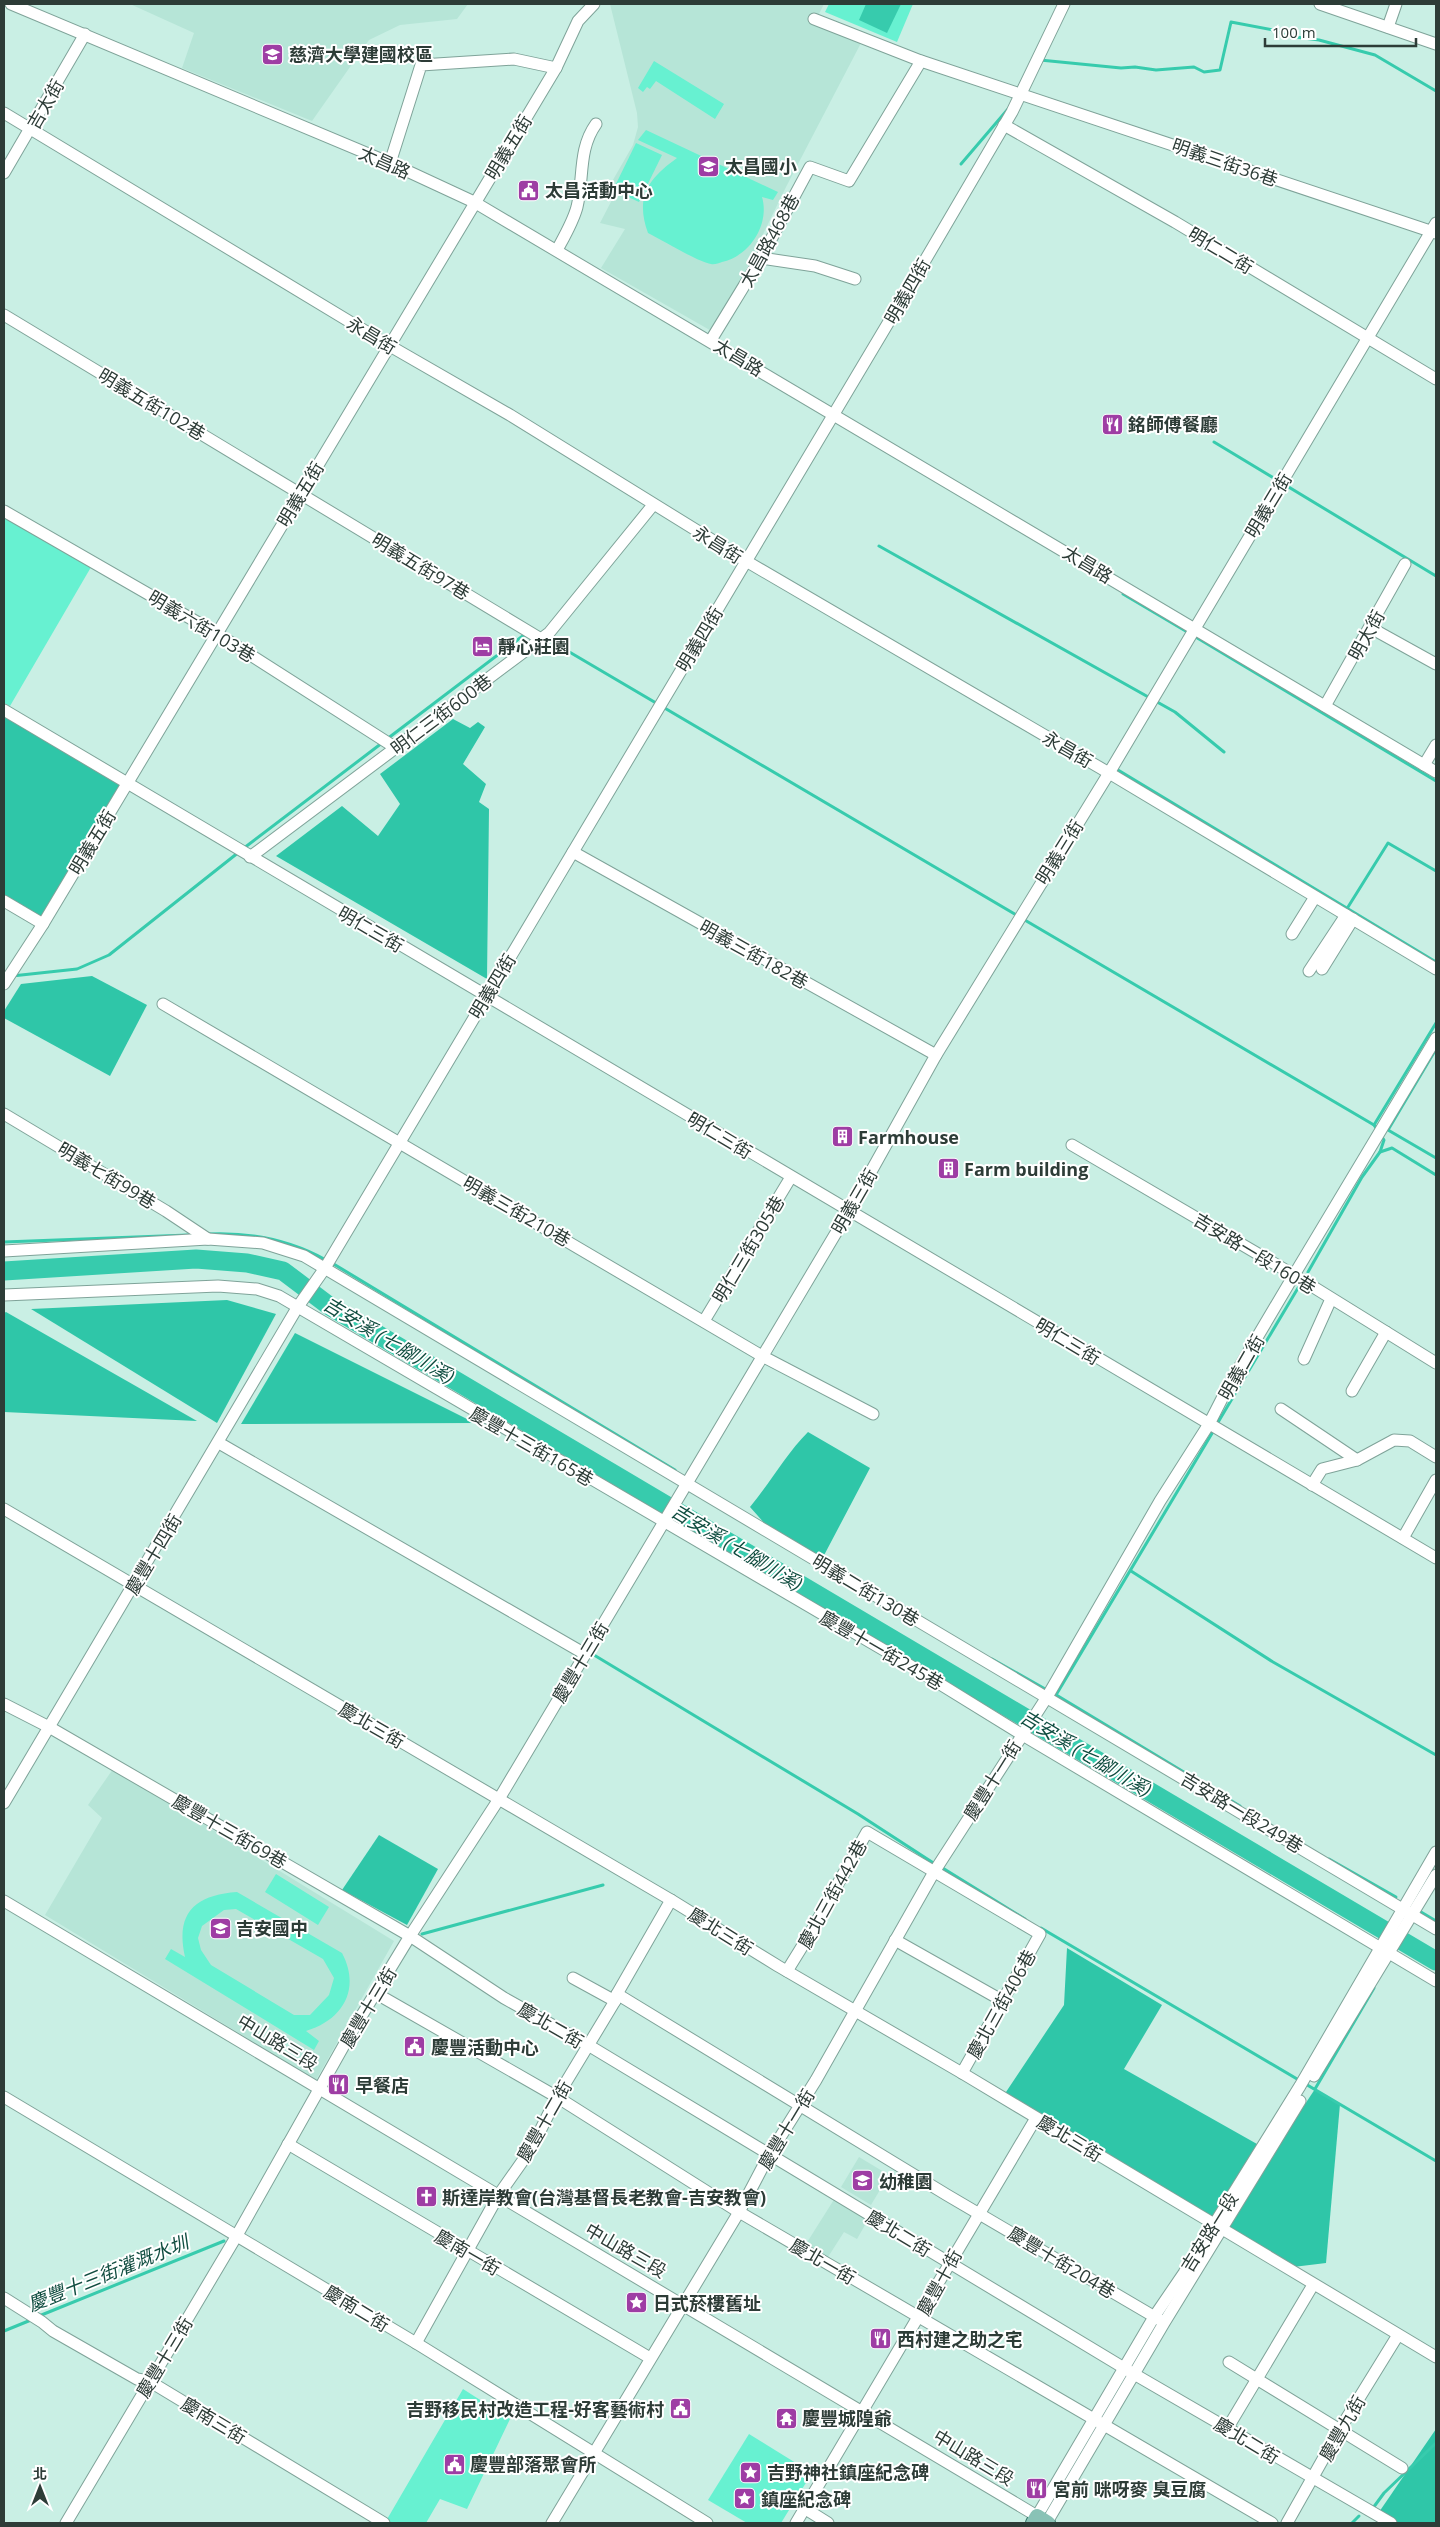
<svg xmlns="http://www.w3.org/2000/svg" width="1440" height="2527" viewBox="0 0 1440 2527" font-family="'Open Sans','Noto Sans TC',sans-serif">
<style>
.built{fill:#b6e5d7}
.green{fill:#67f1d1;fill-rule:evenodd}
.forest{fill:#2fc6a8}
.water{fill:#37cbad}
.lines{fill:none;stroke-linecap:round;stroke-linejoin:round}
.stream{stroke:#37cbad;stroke-width:3}
.river{stroke:#37cbad;stroke-width:19}
.minor-casing{stroke:#7fa399;stroke-width:13}
.major-casing{stroke:#36796a;stroke-width:16}
.minor{stroke:#fff;stroke-width:11}
.major{stroke:#89c2b6;stroke-width:14}
.labels{text-anchor:middle;dominant-baseline:central;stroke-width:4;stroke-linejoin:round;paint-order:stroke}
.poi-label{font-size:18px;font-weight:bold;fill:#2d3c37;stroke:#fff;text-anchor:start}
.street-label{font-size:18px;fill:#2d3c37;stroke:#fff}
.water-label{font-size:19px;font-style:italic;fill:#104d40;stroke:#fff}
</style>
<rect width="100%" height="100%" fill="#c9efe4"/>
<g class="built">
<polygon points="130,4 468,4 457,19 400,25 369,40 312,121 182,68 194,33"/>
<polygon points="610,4 824,4 815,22 861,43 786,187 715,333 601,268 625,229 600,223 615,194 606,192 633,145 638,127 637,113"/>
<polygon points="113,1769 394,1941 316,2080 45,1915 102,1818 88,1805"/>
<polygon points="859,2157 884,2172 880,2180 884,2183 871,2205 841,2187"/>
<polygon points="835,2198 869,2218 857,2239 844,2232 828,2257 806,2244"/>
</g>
<g class="green">
<polygon points="829,4 913,4 897,42 825,12"/>
<polygon points="654,61 724,104 715,119 656,81 650,89 647,87 643,92 638,88"/>
<path d="M646,130l132,62 -5,8 -11,-3c8,27 -12,59 -40,65 -3,1 -8,3 -11,2 -13,-2 -49,-24 -63,-31 -13,-36 0,-54 29,-75l-39,-18z"/>
<polygon points="636,143 662,155 639,202 613,190"/>
<polygon points="4,509 94,562 10,706 4,703"/>
<polygon points="276,1874 329,1907 318,1925 265,1892"/>
<path d="M237,1892l105,61c19,36 1,67 -36,78l13,10 -5,9 -149,-91 6,-10 14,8c-10,-44 10,-62 52,-65zM236,1909l87,50 11,19 -5,17 -19,20h-16l-83,-50 -10,-15 -3,-12 4,-12 22,-16z"/>
<polygon points="463,2389 510,2419 467,2509 440,2499 426,2523 390,2523 386,2521"/>
<polygon points="749,2434 812,2473 781,2523 747,2523 708,2500"/>
</g>
<g class="forest">
<polygon points="4,714 122,783 42,920 4,897"/>
<polygon points="453,719 470,728 478,722 485,727 463,764 486,784 479,802 489,809 487,979 276,856 342,806 378,836 400,804 380,774"/>
<polygon points="92,976 147,1005 110,1076 4,1018 4,1011 21,984"/>
<polygon points="227,1300 276,1314 217,1423 31,1309"/>
<polygon points="6,1312 197,1421 4,1412 4,1313"/>
<polygon points="295,1333 475,1423 241,1424"/>
<path d="M808,1432l62,36 -49,93 -46,-26 -25,-28c20,-24 36,-53 58,-75z"/>
<polygon points="379,1835 438,1869 407,1925 342,1890"/>
<polygon points="1067,1948 1162,2005 1124,2069 1257,2144 1215,2223 1004,2095 1064,2005"/>
<polygon points="1315,2089 1340,2104 1326,2263 1285,2268 1222,2230"/>
<polygon points="1436,2429 1436,2523 1391,2523 1377,2515"/>
</g>
<polygon class="water" points="866,4 901,4 887,33 859,20"/>
<g class="lines">
<g class="stream">
<polyline points="1040,60 1121,68 1135,67 1156,70 1194,67 1204,72 1220,70 1231,22 1273,30 1288,36 1319,40 1375,55 1436,91"/>
<polyline points="961,164 1008,109"/>
<polyline points="1214,442 1436,576"/>
<polyline points="879,546 1175,712 1224,752"/>
<polyline points="1123,594 1189,633"/>
<polyline points="1194,636 1436,781"/>
<polyline points="549,640 1018,916"/>
<polyline points="387,739 524,635"/>
<polyline points="1118,770 1436,962"/>
<polyline points="244,848 382,743"/>
<polyline points="1348,907 1388,843 1436,871"/>
<polyline points="1023,919 1374,1125 1384,1140 1380,1152 1362,1177 1308,1272"/>
<polyline points="12,976 77,969 109,955 239,852"/>
<polyline points="1436,1049 1388,1130 1436,1158"/>
<polyline points="1374,1125 1436,1023"/>
<polyline points="1380,1152 1392,1148 1436,1175"/>
<path d="M207,1234c41,-2 83,6 119,26"/>
<polyline points="4,1242 188,1235"/>
<polyline points="332,1263 675,1470"/>
<polyline points="1217,1424 1298,1288"/>
<polyline points="1131,1571 1273,1662 1436,1755"/>
<polyline points="589,1652 858,1814 935,1864"/>
<polyline points="992,1659 1047,1690"/>
<polyline points="1053,1693 1240,1806"/>
<polyline points="1056,1695 1214,1430"/>
<polyline points="1329,1859 1396,1897"/>
<polyline points="941,1867 1025,1919"/>
<polyline points="1421,1912 1436,1921"/>
<polyline points="1041,1928 1436,2161"/>
<polyline points="422,1934 603,1885"/>
<polyline points="1315,2089 1374,1988"/>
<polyline points="39,2316 224,2241"/>
<polyline points="4,2331 31,2320"/>
<polyline points="1373,2508 1384,2493 1436,2443"/>
<polyline points="1352,2523 1359,2516"/>
</g>
<polyline class="river" points="4,1271 196,1259 247,1263 283,1271 328,1305 1436,1961"/>
<defs>
<g id="minor">
<polyline points="11,4 390,163 474,202 1436,772"/>
<polyline points="1320,4 1436,44"/>
<polyline points="814,19 921,61 1436,233"/>
<polyline points="1388,27 1396,4"/>
<polyline points="4,113 390,346 510,415 746,561 1109,773 1436,969"/>
<polyline points="1004,125 1175,222 1436,379"/>
<polyline points="390,163 421,65 514,59 556,68"/>
<polyline points="4,173 85,34"/>
<path d="M557,250c7,-13 16,-28 20,-43 7,-29 1,-58 19,-83"/>
<polyline points="761,258 815,266 855,279"/>
<polyline points="4,315 541,639"/>
<polyline points="711,340 761,258 810,167 849,181 921,61"/>
<polyline points="4,511 216,633 396,748"/>
<polyline points="1371,628 1436,664"/>
<polyline points="1325,706 1405,564"/>
<polyline points="4,710 1436,1558"/>
<polyline points="1424,765 1436,745"/>
<polyline points="573,852 936,1055"/>
<polyline points="250,857 549,633 653,505"/>
<polyline points="4,901 43,924"/>
<polyline points="1292,934 1315,897"/>
<polyline points="1322,969 1353,919"/>
<polyline points="1309,971 1346,915"/>
<polyline points="4,984 43,924 556,68 578,21 594,4"/>
<polyline points="163,1004 762,1356 873,1414"/>
<polyline points="4,1114 166,1211 208,1239"/>
<polyline points="1072,1145 1294,1275 1436,1363"/>
<polyline points="4,1251 208,1239 263,1243 304,1256 1436,1929"/>
<polyline points="4,1295 218,1286 257,1289 279,1296 906,1663 1021,1734 1436,1981"/>
<polyline points="704,1321 791,1177"/>
<polyline points="1304,1359 1331,1299"/>
<polyline points="1352,1391 1386,1332"/>
<polyline points="1281,1409 1357,1460"/>
<polyline points="219,1443 585,1654"/>
<polyline points="1312,1485 1322,1469 1357,1460 1394,1440 1410,1441 1436,1457"/>
<polyline points="4,1509 671,1900 778,1966 962,2073 1436,2357"/>
<polyline points="1403,1538 1436,1480"/>
<polyline points="4,1704 49,1727 410,1936 504,1998 588,2045 1134,2374 1391,2523"/>
<polyline points="4,1803 297,1308 325,1268 903,298 1012,112 1064,4"/>
<polyline points="4,1901 1037,2516 1154,2317 1184,2273 1300,2086 1436,1852"/>
<polyline points="895,1940 1003,2001"/>
<polyline points="787,1971 808,1937 867,1832 1040,1934 962,2073"/>
<polyline points="573,1978 615,2001"/>
<polyline points="377,1994 557,2097 739,2212 1272,2523"/>
<polyline points="617,1994 947,2195 1160,2320"/>
<polyline points="1314,2076 1436,1875"/>
<polyline points="4,2097 416,2343 707,2523"/>
<polyline points="288,2144 650,2358"/>
<polyline points="4,2298 42,2322 53,2331 137,2379 149,2381 384,2523"/>
<polyline points="416,2343 498,2196 531,2149 557,2097 615,2001 617,1994 671,1900"/>
<polyline points="1229,2362 1402,2468"/>
<polyline points="1227,2429 1313,2285"/>
<polyline points="804,2508 828,2523"/>
<polyline points="1047,2522 1164,2323 1300,2101"/>
<polyline points="66,2523 236,2237 348,2038 410,1936 499,1799 849,1211 936,1055 1109,773 1436,223"/>
<polyline points="552,2523 739,2212 769,2155 816,2080 934,1872 1047,1697 1160,1501 1209,1424 1230,1383 1294,1275 1436,1038"/>
<polyline points="796,2523 1036,2118"/>
<polyline points="1287,2523 1340,2429 1398,2335"/>
</g>
<polyline id="major" points="1033,2523 1037,2516 1048,2523"/>
</defs>
<use href="#minor" class="minor-casing"/>
<use href="#major" class="major-casing"/>
<use href="#minor" class="minor"/>
<use href="#major" class="major"/>
</g>
<defs>
<symbol id="university-square" viewBox="-11 -11 22 22"><rect x="-9" y="-9" width="18" height="18" rx="4" fill="#9e3da4" stroke="#fff"/><path d="M0-5L7-2L0 1L-7-2ZM-4 1L0 2.5L4 1V4Q0 6-4 4Z" fill="#fff"/></symbol>
<symbol id="school-square" viewBox="-11 -11 22 22"><rect x="-9" y="-9" width="18" height="18" rx="4" fill="#9e3da4" stroke="#fff"/><path d="M0-5L7-2L0 1L-7-2ZM-4 1L0 2.5L4 1V4Q0 6-4 4Z" fill="#fff"/></symbol>
<symbol id="civic-square" viewBox="-11 -11 22 22"><rect x="-9" y="-9" width="18" height="18" rx="4" fill="#9e3da4" stroke="#fff"/><path d="M-.6-6.5H3V-4.5H.6V-3L4-1V1h2V6H-6V1h2V-1L-.6-3ZM-1.2 2.5V6h2.4V2.5Z" fill="#fff"/></symbol>
<symbol id="restaurant-square" viewBox="-11 -11 22 22"><rect x="-9" y="-9" width="18" height="18" rx="4" fill="#9e3da4" stroke="#fff"/><path d="M-5-6h1v4h1v-4h1v4h1v-4h1v5L-1.5 .5V6h-2V.5L-5-1ZM5-6V6H3V1.5H1.5Q1.5-4 5-6Z" fill="#fff"/></symbol>
<symbol id="hotel-square" viewBox="-11 -11 22 22"><rect x="-9" y="-9" width="18" height="18" rx="4" fill="#9e3da4" stroke="#fff"/><path d="M-6-4.5h1.5V1H6V5H4.5V3h-9V5H-6ZM-4 0a1.8 1.8 0 1 1 3.6 0ZM.5 0V-2.5h3Q6-2.5 6 0Z" fill="#fff"/></symbol>
<symbol id="building-square" viewBox="-11 -11 22 22"><rect x="-9" y="-9" width="18" height="18" rx="4" fill="#9e3da4" stroke="#fff"/><path d="M-4-6H4V6H1V3H-1V6H-4ZM-2.5-4.3h1.7v1.8h-1.7ZM.8-4.3h1.7v1.8H.8ZM-2.5-1h1.7V.8h-1.7ZM.8-1h1.7V.8H.8Z" fill="#fff"/></symbol>
<symbol id="church-square" viewBox="-11 -11 22 22"><rect x="-9" y="-9" width="18" height="18" rx="4" fill="#9e3da4" stroke="#fff"/><path d="M-1.2-6h2.4v3.5h3.3v2.4h-3.3V6h-2.4V-.1h-3.3v-2.4h3.3Z" fill="#fff"/></symbol>
<symbol id="sight-square" viewBox="-11 -11 22 22"><rect x="-9" y="-9" width="18" height="18" rx="4" fill="#9e3da4" stroke="#fff"/><path d="M0-6L1.8-2.2L6-1.7L2.9 1.2L3.7 5.4L0 3.3L-3.7 5.4L-2.9 1.2L-6-1.7L-1.8-2.2Z" fill="#fff"/></symbol>
<symbol id="temple-square" viewBox="-11 -11 22 22"><rect x="-9" y="-9" width="18" height="18" rx="4" fill="#9e3da4" stroke="#fff"/><path d="M0-6L5-2H3V0L6.5 2.5H4V6H1.5V3h-3V6H-4V2.5H-6.5L-3 0V-2H-5Z" fill="#fff"/></symbol>
</defs>
<g fill-rule="evenodd">
<use href="#university-square" x="260" y="42" width="25" height="25"/>
<use href="#school-square" x="696" y="154" width="25" height="25"/>
<use href="#civic-square" x="516" y="178" width="25" height="25"/>
<use href="#restaurant-square" x="1100" y="412" width="25" height="25"/>
<use href="#hotel-square" x="470" y="634" width="25" height="25"/>
<use href="#building-square" x="830" y="1124" width="25" height="25"/>
<use href="#building-square" x="936" y="1156" width="25" height="25"/>
<use href="#school-square" x="208" y="1916" width="25" height="25"/>
<use href="#civic-square" x="402" y="2034" width="25" height="25"/>
<use href="#restaurant-square" x="326" y="2072" width="25" height="25"/>
<use href="#school-square" x="850" y="2168" width="25" height="25"/>
<use href="#church-square" x="414" y="2184" width="25" height="25"/>
<use href="#sight-square" x="624" y="2290" width="25" height="25"/>
<use href="#restaurant-square" x="868" y="2326" width="25" height="25"/>
<use href="#civic-square" x="668" y="2396" width="25" height="25"/>
<use href="#temple-square" x="774" y="2406" width="25" height="25"/>
<use href="#civic-square" x="442" y="2452" width="25" height="25"/>
<use href="#sight-square" x="738" y="2460" width="25" height="25"/>
<use href="#restaurant-square" x="1024" y="2476" width="25" height="25"/>
<use href="#sight-square" x="732" y="2486" width="25" height="25"/>
</g>
<g class="labels">
<g class="poi-label">
<text x="289" y="54">慈濟大學建國校區</text>
<text x="725" y="166">太昌國小</text>
<text x="545" y="190">太昌活動中心</text>
<text x="1128" y="424">銘師傅餐廳</text>
<text x="498" y="646">靜心莊園</text>
<text x="858" y="1137">Farmhouse</text>
<text x="964" y="1169">Farm building</text>
<text x="236" y="1928">吉安國中</text>
<text x="431" y="2047">慶豐活動中心</text>
<text x="355" y="2085">早餐店</text>
<text x="879" y="2181">幼稚園</text>
<text x="442" y="2197">斯達岸教會(台灣基督長老教會-吉安教會)</text>
<text x="653" y="2303">日式菸樓舊址</text>
<text x="897" y="2339">西村建之助之宅</text>
<text x="664" y="2409" text-anchor="end">吉野移民村改造工程-好客藝術村</text>
<text x="802" y="2418">慶豐城隍爺</text>
<text x="470" y="2464">慶豐部落聚會所</text>
<text x="767" y="2472">吉野神社鎮座紀念碑</text>
<text x="1053" y="2489">宮前 咪呀麥 臭豆腐</text>
<text x="761" y="2499">鎮座紀念碑</text>
</g>
<g class="street-label">
<text transform="translate(45 104) rotate(-60)">吉太街</text>
<text transform="translate(508 147) rotate(-59)">明義五街</text>
<text transform="translate(385 162) rotate(24)">太昌路</text>
<text transform="translate(1225 162) rotate(19)">明義三街36巷</text>
<text transform="translate(769 240) rotate(-61)">太昌路468巷</text>
<text transform="translate(1221 250) rotate(31)">明仁二街</text>
<text transform="translate(907 291) rotate(-60)">明義四街</text>
<text transform="translate(372 335) rotate(31)">永昌街</text>
<text transform="translate(739 357) rotate(31)">太昌路</text>
<text transform="translate(152 404) rotate(31)">明義五街102巷</text>
<text transform="translate(300 494) rotate(-59)">明義五街</text>
<text transform="translate(1268 505) rotate(-59)">明義三街</text>
<text transform="translate(718 544) rotate(32)">永昌街</text>
<text transform="translate(1088 564) rotate(31)">太昌路</text>
<text transform="translate(421 566) rotate(31)">明義五街97巷</text>
<text transform="translate(202 626) rotate(31)">明義六街103巷</text>
<text transform="translate(1366 635) rotate(-61)">明太街</text>
<text transform="translate(699 639) rotate(-59)">明義四街</text>
<text transform="translate(441 714) rotate(-37)">明仁三街600巷</text>
<text transform="translate(1068 749) rotate(30)">永昌街</text>
<text transform="translate(92 842) rotate(-59)">明義五街</text>
<text transform="translate(1059 852) rotate(-58)">明義三街</text>
<text transform="translate(371 929) rotate(30)">明仁三街</text>
<text transform="translate(754 954) rotate(29)">明義三街182巷</text>
<text transform="translate(492 986) rotate(-59)">明義四街</text>
<text transform="translate(720 1135) rotate(31)">明仁三街</text>
<text transform="translate(107 1175) rotate(31)">明義七街99巷</text>
<text transform="translate(854 1201) rotate(-60)">明義三街</text>
<text transform="translate(517 1211) rotate(30)">明義三街210巷</text>
<text transform="translate(748 1249) rotate(-59)">明仁三街305巷</text>
<text transform="translate(1255 1253) rotate(31)">吉安路一段160巷</text>
<text transform="translate(1068 1341) rotate(31)">明仁三街</text>
<text transform="translate(1241 1367) rotate(-60)">明義二街</text>
<text transform="translate(532 1446) rotate(30)">慶豐十三街165巷</text>
<text transform="translate(153 1554) rotate(-59)">慶豐十四街</text>
<text transform="translate(866 1590) rotate(31)">明義二街130巷</text>
<text transform="translate(882 1650) rotate(30)">慶豐十一街245巷</text>
<text transform="translate(580 1662) rotate(-59)">慶豐十三街</text>
<text transform="translate(372 1725) rotate(30)">慶北三街</text>
<text transform="translate(992 1780) rotate(-58)">慶豐十一街</text>
<text transform="translate(1242 1812) rotate(31)">吉安路一段249巷</text>
<text transform="translate(230 1831) rotate(30)">慶豐十三街69巷</text>
<text transform="translate(832 1894) rotate(-61)">慶北三街442巷</text>
<text transform="translate(721 1931) rotate(32)">慶北三街</text>
<text transform="translate(1001 2004) rotate(-61)">慶北三街406巷</text>
<text transform="translate(368 2007) rotate(-59)">慶豐十三街</text>
<text transform="translate(551 2025) rotate(30)">慶北二街</text>
<text transform="translate(278 2042) rotate(31)">中山路三段</text>
<text transform="translate(544 2121) rotate(-60)">慶豐十二街</text>
<text transform="translate(786 2129) rotate(-59)">慶豐十一街</text>
<text transform="translate(1070 2138) rotate(31)">慶北三街</text>
<text transform="translate(1209 2232) rotate(-58)">吉安路一段</text>
<text transform="translate(899 2233) rotate(31)">慶北二街</text>
<text transform="translate(626 2250) rotate(30)">中山路三段</text>
<text transform="translate(468 2252) rotate(30)">慶南一街</text>
<text transform="translate(823 2261) rotate(30)">慶北一街</text>
<text transform="translate(1062 2262) rotate(31)">慶豐十街204巷</text>
<text transform="translate(939 2282) rotate(-61)">慶豐十街</text>
<text transform="translate(357 2308) rotate(31)">慶南二街</text>
<text transform="translate(164 2357) rotate(-59)">慶豐十三街</text>
<text transform="translate(214 2420) rotate(31)">慶南三街</text>
<text transform="translate(1342 2428) rotate(-60)">慶豐九街</text>
<text transform="translate(1247 2440) rotate(31)">慶北二街</text>
<text transform="translate(974 2457) rotate(31)">中山路三段</text>
</g>
<g class="water-label">
<text transform="translate(389 1340) rotate(31)">吉安溪 (七腳川溪)</text>
<text transform="translate(737 1547) rotate(31)">吉安溪 (七腳川溪)</text>
<text transform="translate(1086 1753) rotate(31)">吉安溪 (七腳川溪)</text>
<text transform="translate(108 2273) rotate(-22)">慶豐十三街灌溉水圳</text>
</g>
</g>
<rect width="1440" height="2527" fill="none" stroke="#2d3c37" stroke-width="10"/>
<g transform="translate(40 2487)" stroke="#ffffff" stroke-width="4" paint-order="stroke">
<path d="M0-4L9 19L0 12L-9 19Z" fill="#2d3c37"/>
<text y="-8" font-size="14" font-weight="bold" text-anchor="middle" fill="#2d3c37">北</text>
</g>
<path d="M1265 38v8h151v-8" fill="none" stroke="#2d3c37" stroke-width="2.5"/>
<text x="1272" y="38" font-size="15" fill="#2d3c37" stroke="#ffffff" stroke-width="4" paint-order="stroke">100 m</text>
</svg>
